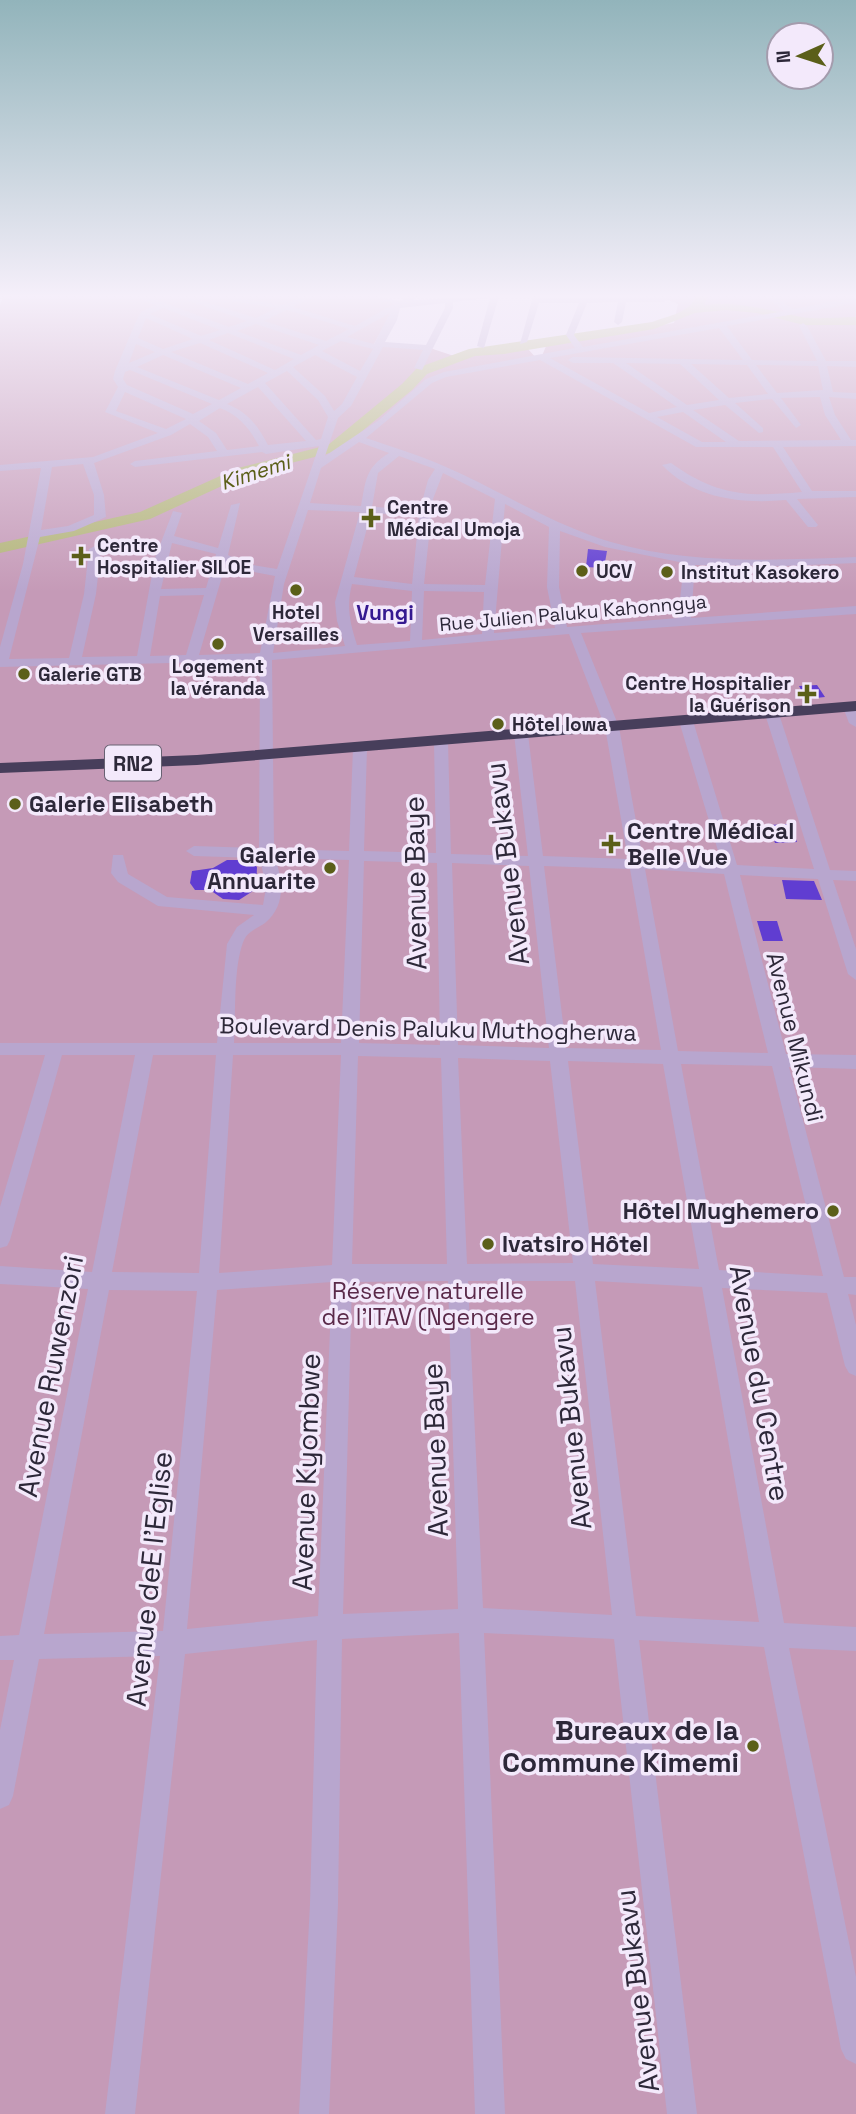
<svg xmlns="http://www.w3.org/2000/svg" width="856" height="2114" viewBox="0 0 856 2114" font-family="'Space Grotesk',sans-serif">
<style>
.green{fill:#c59ab7}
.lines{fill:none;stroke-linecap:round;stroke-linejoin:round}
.river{fill:#b2b478;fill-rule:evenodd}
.building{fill:#603dd1}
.minor{fill:#b8a6ce;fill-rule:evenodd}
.highway{fill:#473e5b;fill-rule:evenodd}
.poi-dot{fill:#5b5f19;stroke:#f3e9fb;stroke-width:2.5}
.labels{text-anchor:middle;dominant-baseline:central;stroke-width:7;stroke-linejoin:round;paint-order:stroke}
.far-poi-label{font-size:19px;font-weight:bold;fill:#2d2839;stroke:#f3e9fb;text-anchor:start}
.far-street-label{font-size:19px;fill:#2d2839;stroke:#f3e9fb}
.far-water-label{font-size:21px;font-style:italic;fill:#5b5f19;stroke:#f3e9fb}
.far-neighbourhood-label{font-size:21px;font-weight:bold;fill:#341990;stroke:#f3e9fb}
.shield{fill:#f3e9fb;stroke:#686273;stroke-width:2}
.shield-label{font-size:21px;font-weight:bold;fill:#2d2839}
.poi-label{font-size:23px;font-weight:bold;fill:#2d2839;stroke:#f3e9fb;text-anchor:start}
.street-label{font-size:23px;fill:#2d2839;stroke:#f3e9fb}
.park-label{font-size:23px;fill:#5a2949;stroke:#f3e9fb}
.near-street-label{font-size:28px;fill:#2d2839;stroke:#f3e9fb}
.near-poi-label{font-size:28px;font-weight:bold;fill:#2d2839;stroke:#f3e9fb;text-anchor:end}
</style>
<rect width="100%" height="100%" fill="#e9dcf4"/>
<polygon class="green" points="0,296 380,296 396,305 374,344 430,348 463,359 485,353 528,349 537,359 541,358 547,344 674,323 678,304 659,296 856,296 856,2114 0,2114 0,305 3,297"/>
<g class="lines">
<path class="river" d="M696,296h12l-4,9c35,-4 64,5 97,12 18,3 37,0 55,0v8h-52l-48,-12 -30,-3 -31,3 -41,16 -150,25 -29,2 -48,18 -15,16 -74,61 -90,23 -98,45 -150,34v-10l140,-31 98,-44 90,-23 74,-61 15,-16 52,-19 183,-27c16,-6 38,-9 44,-26z"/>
</g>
<g class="building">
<polygon points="588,549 607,551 604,568 586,567"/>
<polygon points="817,685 825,697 806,699 799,686"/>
<polygon points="790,824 797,842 775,843 769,825"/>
<polygon points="227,860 248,860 257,867 256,889 239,900 223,899 210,890 195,890 190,883 192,871 213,868"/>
<polygon points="782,880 814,881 822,900 786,899"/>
<polygon points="757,921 777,921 783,941 763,941"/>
</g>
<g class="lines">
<g class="minor">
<path d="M135,296h11l83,31 18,-6 -72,-25h12l69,22 20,-10 -44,-7v-4l52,8 17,-9h11l-19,11 62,19 39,-22 -23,-8 29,5 9,-5h10l-6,4 86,-4 -15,52 -7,-2 13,-48 -37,4v6l-31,62 -8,-2 9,-18 -40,-3 -32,59 -13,12 -13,38 54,-36 47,-41 18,-7 131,-24 -9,-13 13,-32h-40l-12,39 -7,2 13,-48h8l-1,2 124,-2 4,3 -4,3h-38l-4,20 -4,3 -4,-3 4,-20 -31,1 -13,32 9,12 201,-36 -19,-15h9l19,13 63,-12v6l-129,23 25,34 65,1 -18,-35 4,-3 4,3 19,35h30v6l-29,-1 6,26 23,1v6l-27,-2 6,18 16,25h5v6l-73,1 29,44h44v6l-59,2 21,26 -2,2h-8l-22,-27c-45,4 -91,-1 -124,-35l9,-2c46,33 76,34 131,29l-29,-45h-77l-156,-87 -94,17 -14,6 -66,55c26,9 54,17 80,29 55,24 107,58 165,75 80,23 164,18 245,15v6l-73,3 -88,-1 -4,53 165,-12v8l-275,19 38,94 24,133 79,4 -43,-143 7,-4 7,4 44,144 77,4 -49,-155 7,-4 7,4 51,156 26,1v10l-23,-1 23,69v31l-8,-6 -30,-95 -78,-4 46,179 70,1v14l-67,-2 55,210h12v18l-8,-1 8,31v51l-7,-3 -4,-7 -18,-73 -105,-5 62,335 72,4v24l-67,-3 67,329v87l-10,-5 -5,-10 -77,-402 -125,-7 58,474h-30l-53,-475 -130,-6 21,481h-30l-16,-481 -117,6 -4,265 -9,210h-30l11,-210 7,-264 -132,14 -50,460h-30l55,-458 -121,3 -26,137 -4,9 -9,4v-79l14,-70h-14v-24l19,-1 69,-346 -88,-5v-18l92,6 43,-217h-73l-52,185 -3,6 -7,2v-41l45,-152h-45v-12h217l10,-99 10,-17 17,-12 -96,-9 -40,-24 -7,-9 2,-18h10l5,19 39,23 96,8 3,-17 -6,-30 -66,-2 -8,-5 8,-5 65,2 1,-187 -260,6v-20l23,-83 18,-96 -41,3v-6l93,-8 65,-24 -53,-21 13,-25 -5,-8 2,-8 22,-52 4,-7 14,-7zM445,303v5l-19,37 -41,-3 12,-22 3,-12zM163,308l57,22 -19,6 -51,-22zM286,310h1l62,19 -23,12 -62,-20zM390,313l-16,31 -27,-7zM146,318l47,21 -30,10 -25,-11zM256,324l63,21 -18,10 -64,-24zM719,328l24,32 -170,-3 -5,3 5,3h40l64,44 -28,6 -99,-55zM228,333l66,26 -19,11 -66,-30zM341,341l32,8 -13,22 -38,-20zM200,343l68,30 -20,11 -77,-32zM136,344l19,8 -26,11zM163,355l78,33 -22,12 -82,-33zM315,355l42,22 -15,27 -8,7 -9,-15 -32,-29zM626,363l54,1 39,36 -32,5zM691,364l56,1 21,29 -39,4zM756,365l62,1 5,24 -46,3zM130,370l82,34 -19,10 -66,-29 -4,-6 2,-7zM287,371l31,29 10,17 -7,22 -5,1 -51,-57zM258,387l48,54 -38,4c-10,-19 -20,-33 -41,-41zM125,392l61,27 -20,10 -50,-18zM820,397l5,18 16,25 -102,1 -46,-31 32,-5 34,28 4,-1v-4l-28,-25 37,-4 24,29 5,-3 -20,-27zM220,408c20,8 29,20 39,38l-32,4 -11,-17 -17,-12zM683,412l43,30h-24l-45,-25zM190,424l18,13 9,14 -82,10 -5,3 5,3 127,-15 4,2 53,-8 -42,123 -31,-5 -18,-9 12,-52 -9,2 -13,43 -44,-12 8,-23 -9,-2 -18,47 -18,98 -55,1 14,-63 5,-45 -6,-3 -6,3 -5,45 -15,64 -60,1 31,-122 34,-6 32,-14 -2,-22 -10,-32 77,-28zM359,442l30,11c-24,15 -23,27 -28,53l-51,-3 11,-35zM399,456l36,13 -7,11 -8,29 -48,-2 6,-34zM83,464l11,31v20l-26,11 -27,4 11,-63zM443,473l52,26 -10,86 -61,-1 9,-85zM505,504l44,23 -2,60 8,41 -61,5zM308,510l52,2 -25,90 2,19 8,25 -72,7 11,-69zM371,513l48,3 -7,68 -58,-7zM560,531l45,16 79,16 -6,55 -111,9 -8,-40zM172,543l44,11 -10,34 -45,1zM226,563l13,6 36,7 -15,77 -61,2zM352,584l60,7 -2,50 -53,4c-7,-22 -11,-38 -5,-61zM424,591l60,1 -2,42 -60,6zM204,595l-18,60 -36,1 10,-60zM569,634l36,93 23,132 -85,-3 -15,-122 -7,-4 -7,4 14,122 -77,-2 -3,-112 -7,-4 -7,4 2,111 -72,-2 3,-103 -7,-4 -7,4 -4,103 -75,-2 -2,-189zM275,858l74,2 -8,183h-107c2,-29 -1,-77 10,-103 4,-9 14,-12 21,-17 21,-18 18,-42 10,-65zM364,861l73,2 3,182 -81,-2zM452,863l77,3 20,182 -91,-3zM544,866l86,3 31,181 -95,-2zM645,869l79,5 44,179 -90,-2zM153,1055h63l-17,218 -87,-1zM233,1055h108l-9,210 -113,8zM358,1056l83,2 6,206h-95zM458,1058l92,3 23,202 -106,1zM568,1061l95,3 36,205 -106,-5zM681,1064l91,2 51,210 -104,-6zM448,1281l10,328 -115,5 9,-332zM468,1281h107l37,334 -129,-7zM595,1281l107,6 57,335 -123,-6zM332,1282l-14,334 -131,13 30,-339zM109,1290l88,1 -34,340 -119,3z"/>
<polygon points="850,703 856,706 856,727 849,723 843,707"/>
</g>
<polygon class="highway" points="856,701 856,711 197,765 0,773 0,763 197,755"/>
</g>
<linearGradient id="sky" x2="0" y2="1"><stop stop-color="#92b4bb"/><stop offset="0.5" stop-color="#f5effa"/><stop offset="1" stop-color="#f5effa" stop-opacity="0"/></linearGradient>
<rect width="856" height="592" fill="url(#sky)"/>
<g class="poi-dot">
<path d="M367.5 507.5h7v7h7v7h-7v7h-7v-7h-7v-7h7z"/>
<path d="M77.5 545.5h7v7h7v7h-7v7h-7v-7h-7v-7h7z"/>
<circle cx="582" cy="571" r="7"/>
<circle cx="667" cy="572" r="7"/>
<circle cx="296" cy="590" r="7"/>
<circle cx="218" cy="644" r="7"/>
<circle cx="24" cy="674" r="7"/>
<path d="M803.5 683.5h7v7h7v7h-7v7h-7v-7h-7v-7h7z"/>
<circle cx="498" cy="724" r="7"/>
<circle cx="15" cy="804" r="7"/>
<path d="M607.5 833.5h7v7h7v7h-7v7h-7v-7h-7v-7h7z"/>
<circle cx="330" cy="868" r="7"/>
<circle cx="833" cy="1211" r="7"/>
<circle cx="488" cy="1244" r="7"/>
<circle cx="753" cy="1746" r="7"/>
</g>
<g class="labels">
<g class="far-poi-label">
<text x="387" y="507">Centre<tspan x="387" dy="22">Médical Umoja</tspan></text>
<text x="97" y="545">Centre<tspan x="97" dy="22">Hospitalier SILOE</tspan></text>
<text x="596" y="571">UCV</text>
<text x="681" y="572">Institut Kasokero</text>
<text x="296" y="612" text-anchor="middle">Hotel<tspan x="296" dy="22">Versailles</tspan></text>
<text x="218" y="666" text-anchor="middle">Logement<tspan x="218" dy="22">la véranda</tspan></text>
<text x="38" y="674">Galerie GTB</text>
<text x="791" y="683" text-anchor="end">Centre Hospitalier<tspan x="791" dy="22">la Guérison</tspan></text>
<text x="512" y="724">Hôtel lowa</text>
</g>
<g class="far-street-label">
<text transform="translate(573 613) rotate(-5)">Rue Julien Paluku Kahonngya</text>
</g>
<g class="far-water-label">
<text transform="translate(255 472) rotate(-18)">Kimemi</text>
</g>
<g class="far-neighbourhood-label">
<text x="385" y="612">Vungi</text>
</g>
<rect class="shield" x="105" y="745.5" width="56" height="35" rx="5"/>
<g class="shield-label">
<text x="133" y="763">RN2</text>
</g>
<g class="poi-label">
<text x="29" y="804">Galerie Elisabeth</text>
<text x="627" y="831">Centre Médical<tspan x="627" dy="26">Belle Vue</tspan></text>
<text x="316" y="855" text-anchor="end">Galerie<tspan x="316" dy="26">Annuarite</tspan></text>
<text x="819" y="1211" text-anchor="end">Hôtel Mughemero</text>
<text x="502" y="1244">Ivatsiro Hôtel</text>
</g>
<g class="street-label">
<text transform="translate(428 1029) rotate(1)">Boulevard Denis Paluku Muthogherwa</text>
<text transform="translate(795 1037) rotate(76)">Avenue Mikundi</text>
</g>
<g class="park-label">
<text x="428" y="1291">Réserve naturelle<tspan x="428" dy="26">de l'ITAV (Ngengere</tspan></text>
</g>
<g class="near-street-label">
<text transform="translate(507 864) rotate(-97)">Avenue Bukavu</text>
<text transform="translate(415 883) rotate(-91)">Avenue Baye</text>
<text transform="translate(50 1376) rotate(-79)">Avenue Ruwenzori</text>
<text transform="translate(760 1383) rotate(80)">Avenue du Centre</text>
<text transform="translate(571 1428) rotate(-96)">Avenue Bukavu</text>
<text transform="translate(435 1450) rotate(-92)">Avenue Baye</text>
<text transform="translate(306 1472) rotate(-88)">Avenue Kyombwe</text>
<text transform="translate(149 1579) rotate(-84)">Avenue deE l'Eglise</text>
<text transform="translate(637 1991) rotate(-97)">Avenue Bukavu</text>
</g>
<g class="near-poi-label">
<text x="739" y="1730">Bureaux de la<tspan x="739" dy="32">Commune Kimemi</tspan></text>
</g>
</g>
<g transform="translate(800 56) rotate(267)"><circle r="33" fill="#f3e9fb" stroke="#a49cad" stroke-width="2"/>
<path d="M0-5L12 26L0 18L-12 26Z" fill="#5b5f19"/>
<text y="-10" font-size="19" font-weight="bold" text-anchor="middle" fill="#2d2839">N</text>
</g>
</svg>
